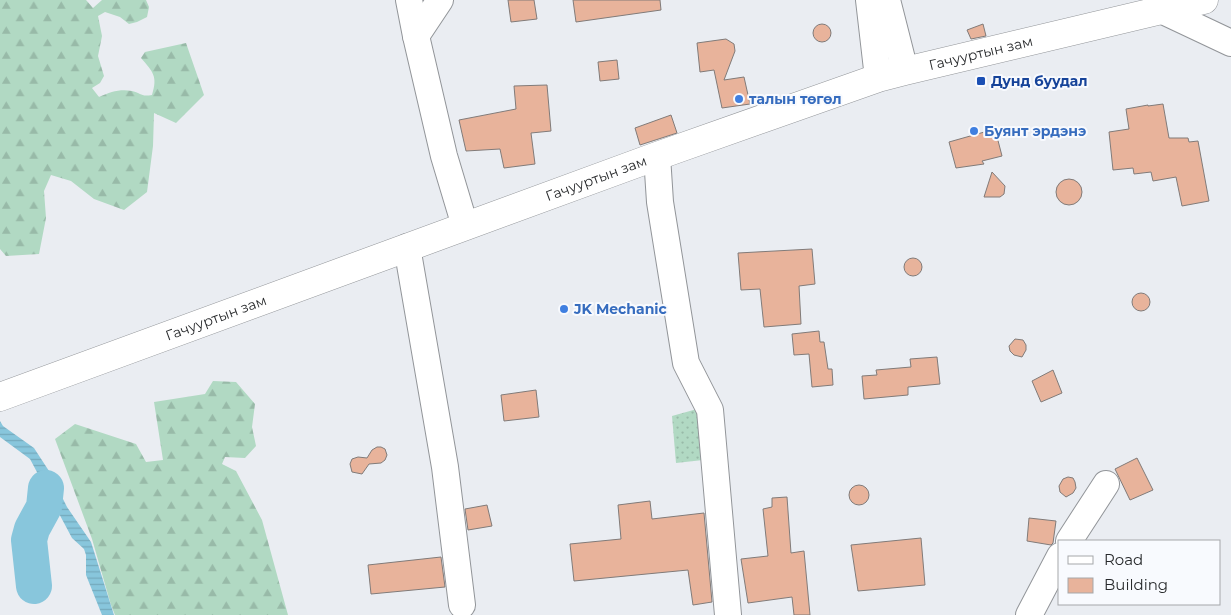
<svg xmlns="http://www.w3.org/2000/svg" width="1231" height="615" viewBox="0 0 1231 615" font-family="Montserrat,sans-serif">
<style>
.grass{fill:url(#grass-dots)}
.forest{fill:url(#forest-firs)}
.water{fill:url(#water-rules)}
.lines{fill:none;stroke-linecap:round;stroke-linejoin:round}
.river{stroke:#88c6dc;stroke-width:36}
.building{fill:#e8b39b;stroke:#817b79}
.minor-casing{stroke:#929599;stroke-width:28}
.major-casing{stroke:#929599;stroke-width:29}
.minor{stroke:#fff;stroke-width:26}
.major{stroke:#fff;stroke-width:28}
.transit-dot{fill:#1a4fb4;stroke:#f8fafe;stroke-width:2}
.shop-dot{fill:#3f7fe0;stroke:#f8fafe;stroke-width:2}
.labels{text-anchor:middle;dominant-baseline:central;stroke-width:4;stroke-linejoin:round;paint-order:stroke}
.street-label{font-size:14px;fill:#282a2c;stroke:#f8fafe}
.transit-label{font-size:14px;font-weight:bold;fill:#164399;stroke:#f8fafe;text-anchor:start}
.shop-label{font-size:14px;font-weight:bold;fill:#366cbe;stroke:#f8fafe;text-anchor:start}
</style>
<defs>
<pattern id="grass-dots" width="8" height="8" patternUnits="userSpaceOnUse" patternTransform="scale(1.25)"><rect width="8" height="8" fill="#b1d9c3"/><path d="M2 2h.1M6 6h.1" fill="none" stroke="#98baa8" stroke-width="1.8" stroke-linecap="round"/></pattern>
<pattern id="forest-firs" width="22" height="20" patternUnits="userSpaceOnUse" patternTransform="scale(1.25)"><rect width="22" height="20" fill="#b1d9c3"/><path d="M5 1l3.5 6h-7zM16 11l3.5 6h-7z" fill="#98baa8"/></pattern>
<pattern id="water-rules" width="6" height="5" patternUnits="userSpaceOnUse" patternTransform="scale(1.25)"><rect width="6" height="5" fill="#88c6dc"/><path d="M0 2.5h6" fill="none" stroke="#75aabd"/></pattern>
</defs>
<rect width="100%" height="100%" fill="#eaedf2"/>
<polygon class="grass" points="697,409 703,460 676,463 672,416"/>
<g class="forest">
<path d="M0,0h86l7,8 9,-8h44l3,7 -2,10 -10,5 -8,2 -9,-7 -15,-5 -7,4 4,20 -4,20 6,20 -4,7 -8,5 7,9c12,-5 20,-8 33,-6 10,2 8,6 20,4 6,-19 1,-23 -11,-37l4,-6 41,-9 18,52 -28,28 -22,-10 -1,33 -6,46 -23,18 -30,-11 -23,-18 -20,-6 -7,16 2,27 -7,36 -33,2 -6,-7z"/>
<polygon points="213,381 236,382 255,404 252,427 256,446 245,458 225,457 222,464 236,471 262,520 288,615 115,615 111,605 92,539 55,439 75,424 136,444 146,462 163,460 154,402 205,394"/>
</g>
<polygon class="water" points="0,421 3,426 34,448 49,471 67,507 91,542 114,615 102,615 86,575 86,555 84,549 72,538 30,459 0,437"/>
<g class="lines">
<polyline class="river" points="34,586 29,540 32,529 44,507 46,488"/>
</g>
<g class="building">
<polygon points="508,0 534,0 537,19 511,22"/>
<polygon points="573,0 660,0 661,10 576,22"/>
<circle cx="822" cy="33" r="9"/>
<polygon points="983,24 986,36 971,39 967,30"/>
<polygon points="726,39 734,44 735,51 724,80 744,77 750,104 722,108 714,70 700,72 697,43"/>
<polygon points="617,60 619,79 600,81 598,62"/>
<polygon points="547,85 551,131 531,133 535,164 504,168 500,149 466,151 459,120 516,109 514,86"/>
<polygon points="1163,104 1169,138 1188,138 1189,142 1198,141 1209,201 1182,206 1176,177 1153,181 1151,172 1134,174 1133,168 1113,170 1109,132 1129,129 1126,109 1148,105 1148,106"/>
<polygon points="671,115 677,133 640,145 635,128"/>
<polygon points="995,129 1002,156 982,161 984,164 956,168 949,142"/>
<polygon points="992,172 1005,186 1004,194 1000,197 984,197"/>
<circle cx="1069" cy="192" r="13"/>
<polygon points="812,249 815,284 799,286 801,324 764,327 760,289 741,290 738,253"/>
<circle cx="913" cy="267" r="9"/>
<circle cx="1141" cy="302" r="9"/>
<polygon points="819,331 820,342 824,342 828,369 832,369 833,385 812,387 809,354 794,355 792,334"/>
<polygon points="1015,339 1023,340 1026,345 1026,350 1022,357 1014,355 1010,351 1009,346"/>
<polygon points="937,357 940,384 908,387 908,395 864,399 862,376 877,375 876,370 911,367 910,359"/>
<polygon points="1053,370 1062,393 1041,402 1032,381"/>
<polygon points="536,390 539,417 504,421 501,395"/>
<polygon points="377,447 381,447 385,449 387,455 385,460 381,463 369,464 362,474 352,472 350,464 352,459 358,457 367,458 372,450"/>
<polygon points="1137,458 1153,490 1130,500 1115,469"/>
<polygon points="1068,477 1073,478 1075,482 1076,488 1073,493 1066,497 1060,492 1059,486 1063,479"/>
<circle cx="859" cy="495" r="10"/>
<polygon points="787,497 791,553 804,551 810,615 794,615 792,597 748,603 741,559 768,556 763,509 772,507 772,498"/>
<polygon points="650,501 652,519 704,513 712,602 693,605 688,570 574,581 570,544 621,539 618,505"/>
<polygon points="487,505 492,526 468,530 465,509"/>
<polygon points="1029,518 1056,521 1053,543 1051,545 1027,541"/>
<polygon points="921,538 925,585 858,591 851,545"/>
<polygon points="441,557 445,587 371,594 368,565"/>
</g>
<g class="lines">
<defs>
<g id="minor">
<polyline points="409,0 416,36"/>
<polyline points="440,0 416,36 444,156 465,226"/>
<polyline points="869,0 878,78"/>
<polyline points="887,0 905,71"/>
<polyline points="1161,10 1231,43"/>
<polyline points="657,156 660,202 686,363 710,410 728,615"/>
<polyline points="407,247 445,467 462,605"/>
<polyline points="1069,541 1106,484"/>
<polyline points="1029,615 1060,556"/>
</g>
<g id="major">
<path id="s1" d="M0,397l657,-241 221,-78 27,-7 299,-71"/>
</g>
</defs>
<use href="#minor" class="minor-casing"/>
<use href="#major" class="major-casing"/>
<use href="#minor" class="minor"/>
<use href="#major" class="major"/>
</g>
<rect class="transit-dot" x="976" y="76" width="10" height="10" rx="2.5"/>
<g class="shop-dot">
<circle cx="739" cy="99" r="5"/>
<circle cx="974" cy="131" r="5"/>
<circle cx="564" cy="309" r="5"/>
</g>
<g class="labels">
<g class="street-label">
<text stroke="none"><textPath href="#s1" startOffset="1040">Гачууртын зам</textPath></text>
<text stroke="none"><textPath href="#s1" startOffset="635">Гачууртын зам</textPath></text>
<text stroke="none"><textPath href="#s1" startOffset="230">Гачууртын зам</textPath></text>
</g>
<g class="transit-label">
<text x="991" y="81">Дунд буудал</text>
</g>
<g class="shop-label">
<text x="749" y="99">талын төгөл</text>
<text x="984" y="131">Буянт эрдэнэ</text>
<text x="574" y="309">JK Mechanic</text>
</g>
</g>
<rect x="1058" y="540" width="162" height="65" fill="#f8fafe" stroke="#a5a7aa"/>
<rect x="1068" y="556" width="25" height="8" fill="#ffffff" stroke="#a5a7aa"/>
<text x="1104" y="565" font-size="15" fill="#282a2c">Road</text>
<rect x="1068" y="578" width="25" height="15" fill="#e8b39b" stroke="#a5a7aa"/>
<text x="1104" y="590" font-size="15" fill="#282a2c">Building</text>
</svg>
